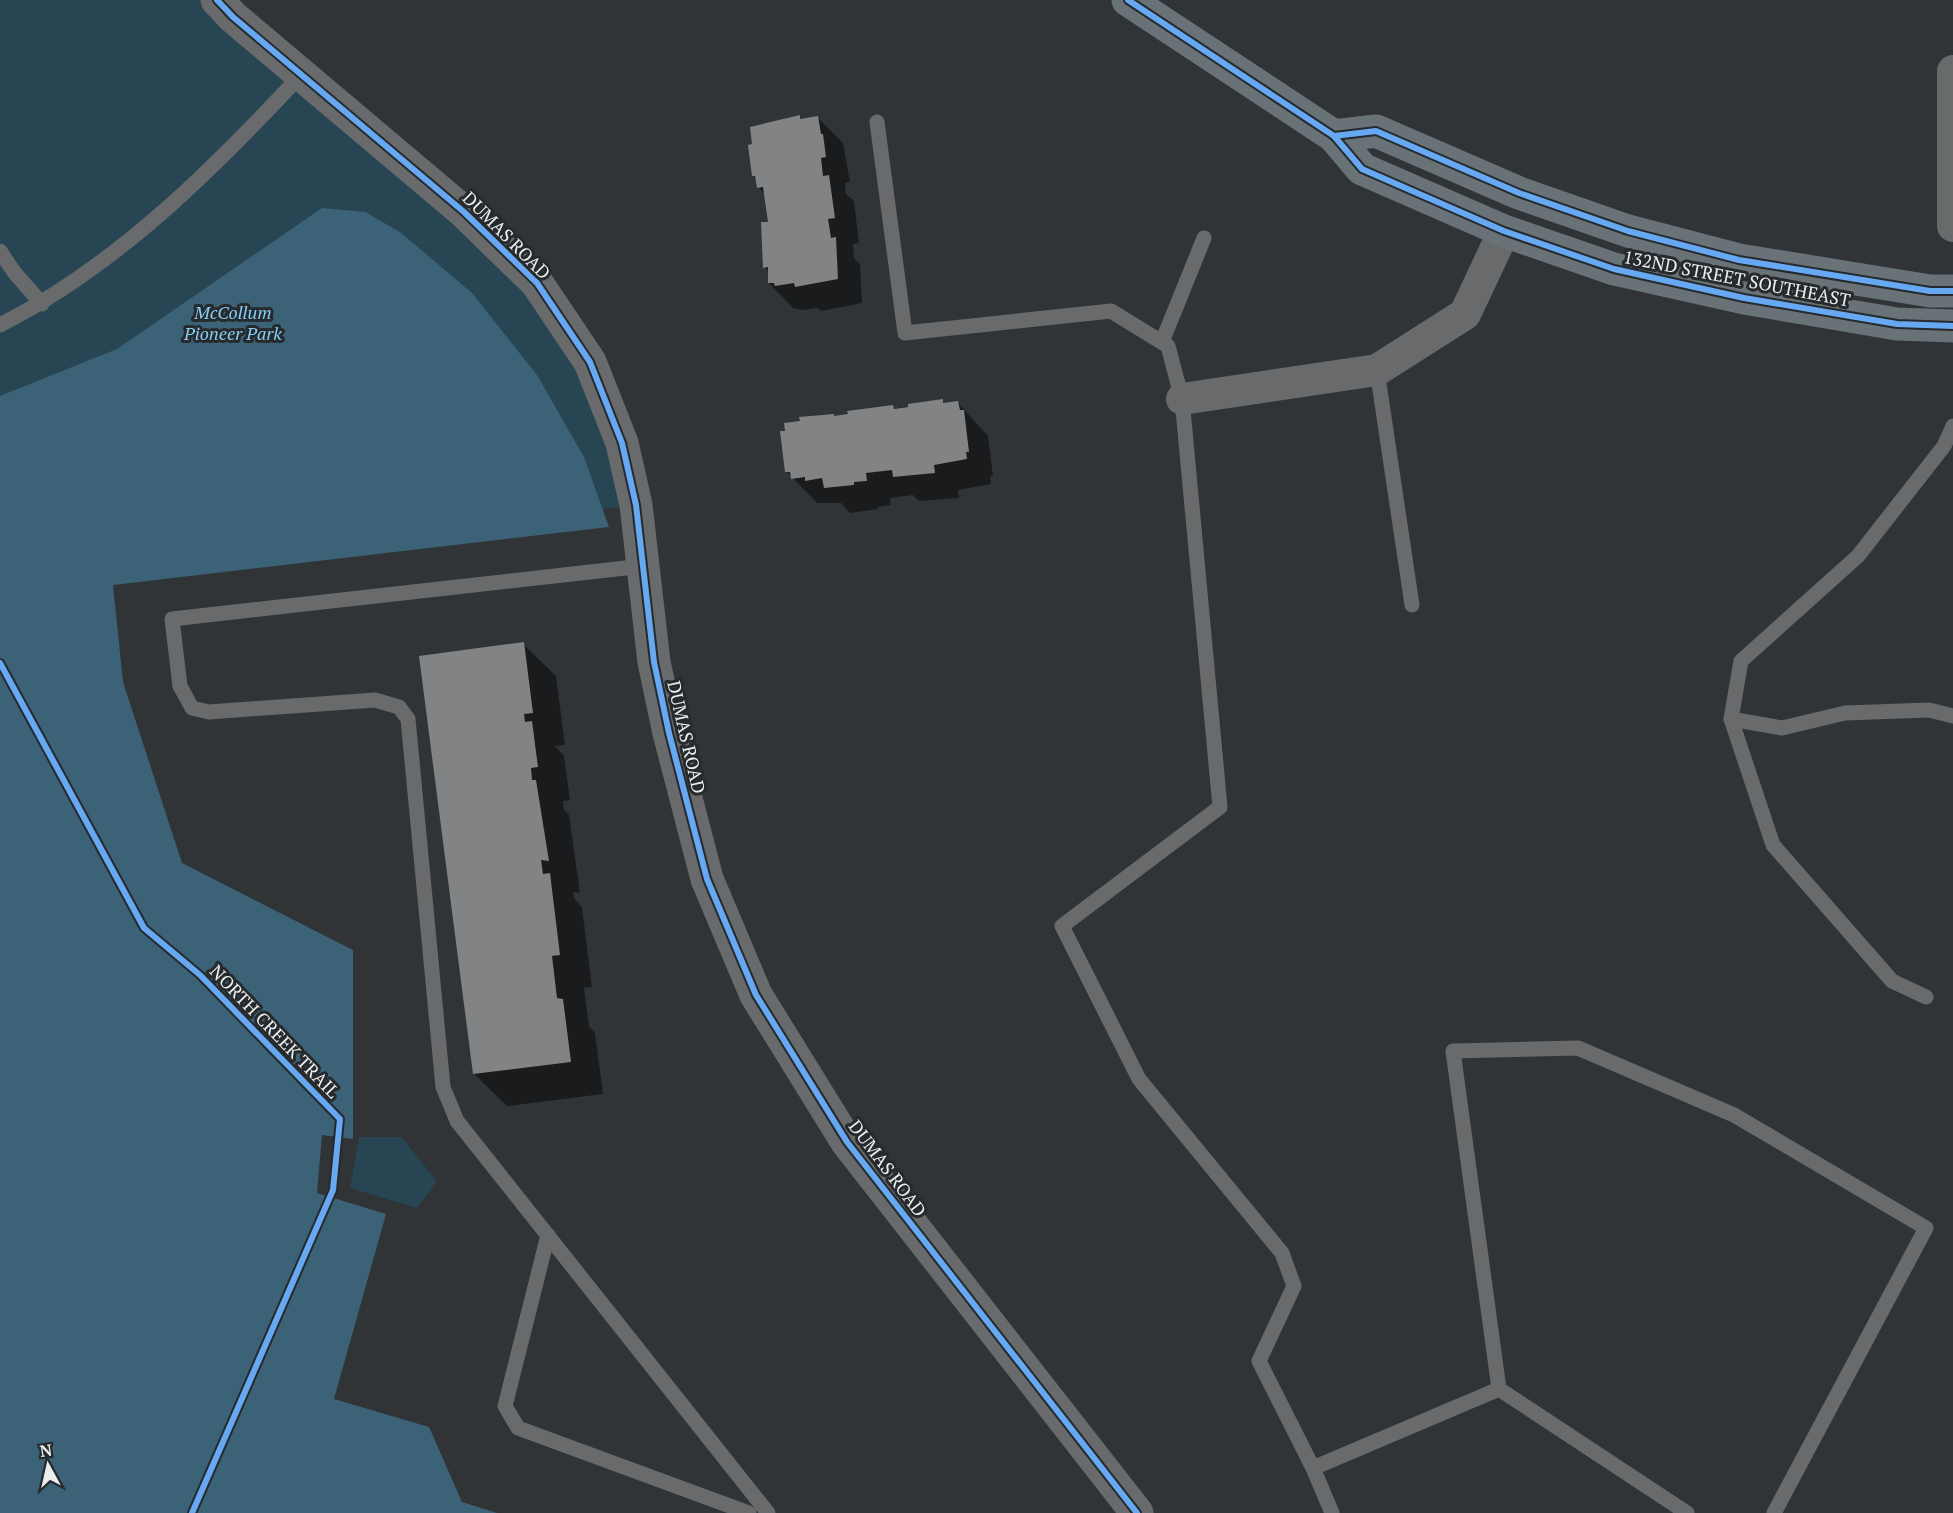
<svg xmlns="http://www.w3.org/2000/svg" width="1953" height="1513" viewBox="0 0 1953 1513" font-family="'PT Serif',serif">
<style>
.green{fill:#284554}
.forest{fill:#3b6277}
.shadow{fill:#0007}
.building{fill:#828384}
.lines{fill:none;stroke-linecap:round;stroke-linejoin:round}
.service{stroke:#686a6b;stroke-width:15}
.minor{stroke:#686a6b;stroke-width:32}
.tertiary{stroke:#686a6b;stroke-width:33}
.primary{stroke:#687277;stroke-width:33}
.cycleway-casing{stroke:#262a2d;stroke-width:10}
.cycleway{stroke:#66a8f1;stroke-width:6}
.labels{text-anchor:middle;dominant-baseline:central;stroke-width:6;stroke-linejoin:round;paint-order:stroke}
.street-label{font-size:18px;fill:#ebeeef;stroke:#262a2d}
.park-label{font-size:18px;font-style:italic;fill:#84cef6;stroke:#262a2d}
</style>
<rect width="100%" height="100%" fill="#313436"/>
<g class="green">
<polygon points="0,0 217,0 537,283 636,505 75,579 0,1513"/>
<polygon points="359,1137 402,1137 437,1182 417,1208 350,1188"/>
</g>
<polygon class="forest" points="322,208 365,212 400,232 472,293 537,375 584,457 609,527 113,585 123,682 182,863 353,950 353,1139 322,1135 317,1193 386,1214 334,1399 429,1427 462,1502 497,1513 0,1513 0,396 117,349"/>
<g class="shadow">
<polygon points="799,117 802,120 818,118 843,143 850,182 845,183 846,194 854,201 859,243 853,244 854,258 860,264 862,303 821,311 818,308 801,310 793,308 769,283 770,273 765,267 769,223 766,195 759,188 757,180 753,176 786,122 786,118"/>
<polygon points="942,401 946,404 958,403 988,436 993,476 990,477 991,484 958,490 959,498 919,501 913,495 890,498 891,505 878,507 878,509 850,513 841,503 817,503 787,472 836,418"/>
<polygon points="523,644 556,676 565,745 555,746 564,756 570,800 563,801 564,810 569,815 580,893 573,892 574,898 582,907 592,987 584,988 589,1026 595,1033 603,1094 507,1106 474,1074"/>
</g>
<g class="building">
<polygon points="800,115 800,119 818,116 821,134 823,134 826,157 821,158 823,176 829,175 835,218 828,219 831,238 836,237 838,279 795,287 794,283 775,286 774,283 768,283 768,267 763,268 761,222 768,222 763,187 757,188 755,176 752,176 748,145 752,144 750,127"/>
<polygon points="943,399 943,403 958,401 960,410 964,410 969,452 966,452 967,459 934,465 935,473 893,477 892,470 866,473 867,481 854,482 854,485 824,488 822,478 805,481 805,477 791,479 790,472 785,472 780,431 785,431 784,423 800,421 799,417 834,414 834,416 848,414 847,411 893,405 894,409 908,407 908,404"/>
<polygon points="524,642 533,713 524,714 525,722 532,721 538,767 531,768 532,780 536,780 549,861 541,860 543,874 550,873 560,955 552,956 557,998 563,999 571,1062 473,1074 419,656"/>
</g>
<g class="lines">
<g class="service">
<polyline points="877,122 905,333 1111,311 1168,346 1182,399 1220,807 1062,926 1139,1079 1282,1253 1294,1286 1259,1361 1313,1468 1332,1513"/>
<polyline points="0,251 14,272 42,304"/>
<path d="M0,325c118,-60 212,-155 302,-251"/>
<polyline points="1162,342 1204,238"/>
<polyline points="1377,370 1412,605"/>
<polyline points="1953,426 1944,446 1858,556 1741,661 1731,719 1782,728 1845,713 1929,710 1953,716"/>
<polyline points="643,566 172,619 180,686 192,708 209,712 375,700 399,707 408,719 443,1087 457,1121 768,1513"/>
<polyline points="1731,719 1773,845 1892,981 1926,997"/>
<polyline points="548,1235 505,1406 518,1428 749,1513"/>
<polyline points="1313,1468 1499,1389"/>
<polyline points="1687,1513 1499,1389 1453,1051 1578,1048 1734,1115 1926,1228 1774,1513"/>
</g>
<g class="minor">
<polyline points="1953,71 1953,226"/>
<polyline points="1182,399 1377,370 1465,314 1504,231"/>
</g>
<polyline class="tertiary" points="217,0 233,17 464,212 537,283 590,362 622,443 636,505 654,662 669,733 707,879 756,995 847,1142 1137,1513"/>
<g class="primary">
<polyline points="1128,0 1334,136 1362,169 1504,231 1614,269 1744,298 1897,324 1953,326"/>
<polyline points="1334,136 1376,131 1519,193 1628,231 1739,260 1930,291 1953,291"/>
</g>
<defs>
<g id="cycleway">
<polyline points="217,0 233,17 464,212 537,283 590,362 622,443 636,505 654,662 669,733 707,879 756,995 847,1142 1137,1513"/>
<polyline points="1128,0 1334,136 1362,169 1504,231 1614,269 1744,298 1897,324 1953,326"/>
<polyline points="1334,136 1376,131 1519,193 1628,231 1739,260 1930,291 1953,291"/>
<polyline points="0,663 144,928 200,975 340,1119 333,1190 192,1513"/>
</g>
</defs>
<use href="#cycleway" class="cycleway-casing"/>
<use href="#cycleway" class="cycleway"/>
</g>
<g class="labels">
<g class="street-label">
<text transform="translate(507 235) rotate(45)">DUMAS ROAD</text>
<text transform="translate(1737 278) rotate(11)">132ND STREET SOUTHEAST</text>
<text transform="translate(687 737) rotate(77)">DUMAS ROAD</text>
<text transform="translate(275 1031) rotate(46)">NORTH CREEK TRAIL</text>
<text transform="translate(888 1168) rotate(53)">DUMAS ROAD</text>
</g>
<g class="park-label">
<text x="233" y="312">McCollum<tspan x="233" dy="21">Pioneer Park</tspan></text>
</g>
</g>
<g transform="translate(48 1465) rotate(352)" stroke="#262a2d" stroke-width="4.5" paint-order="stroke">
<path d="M0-4.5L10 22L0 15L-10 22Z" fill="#ebeeef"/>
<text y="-9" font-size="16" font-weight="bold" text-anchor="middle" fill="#ebeeef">N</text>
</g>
</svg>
